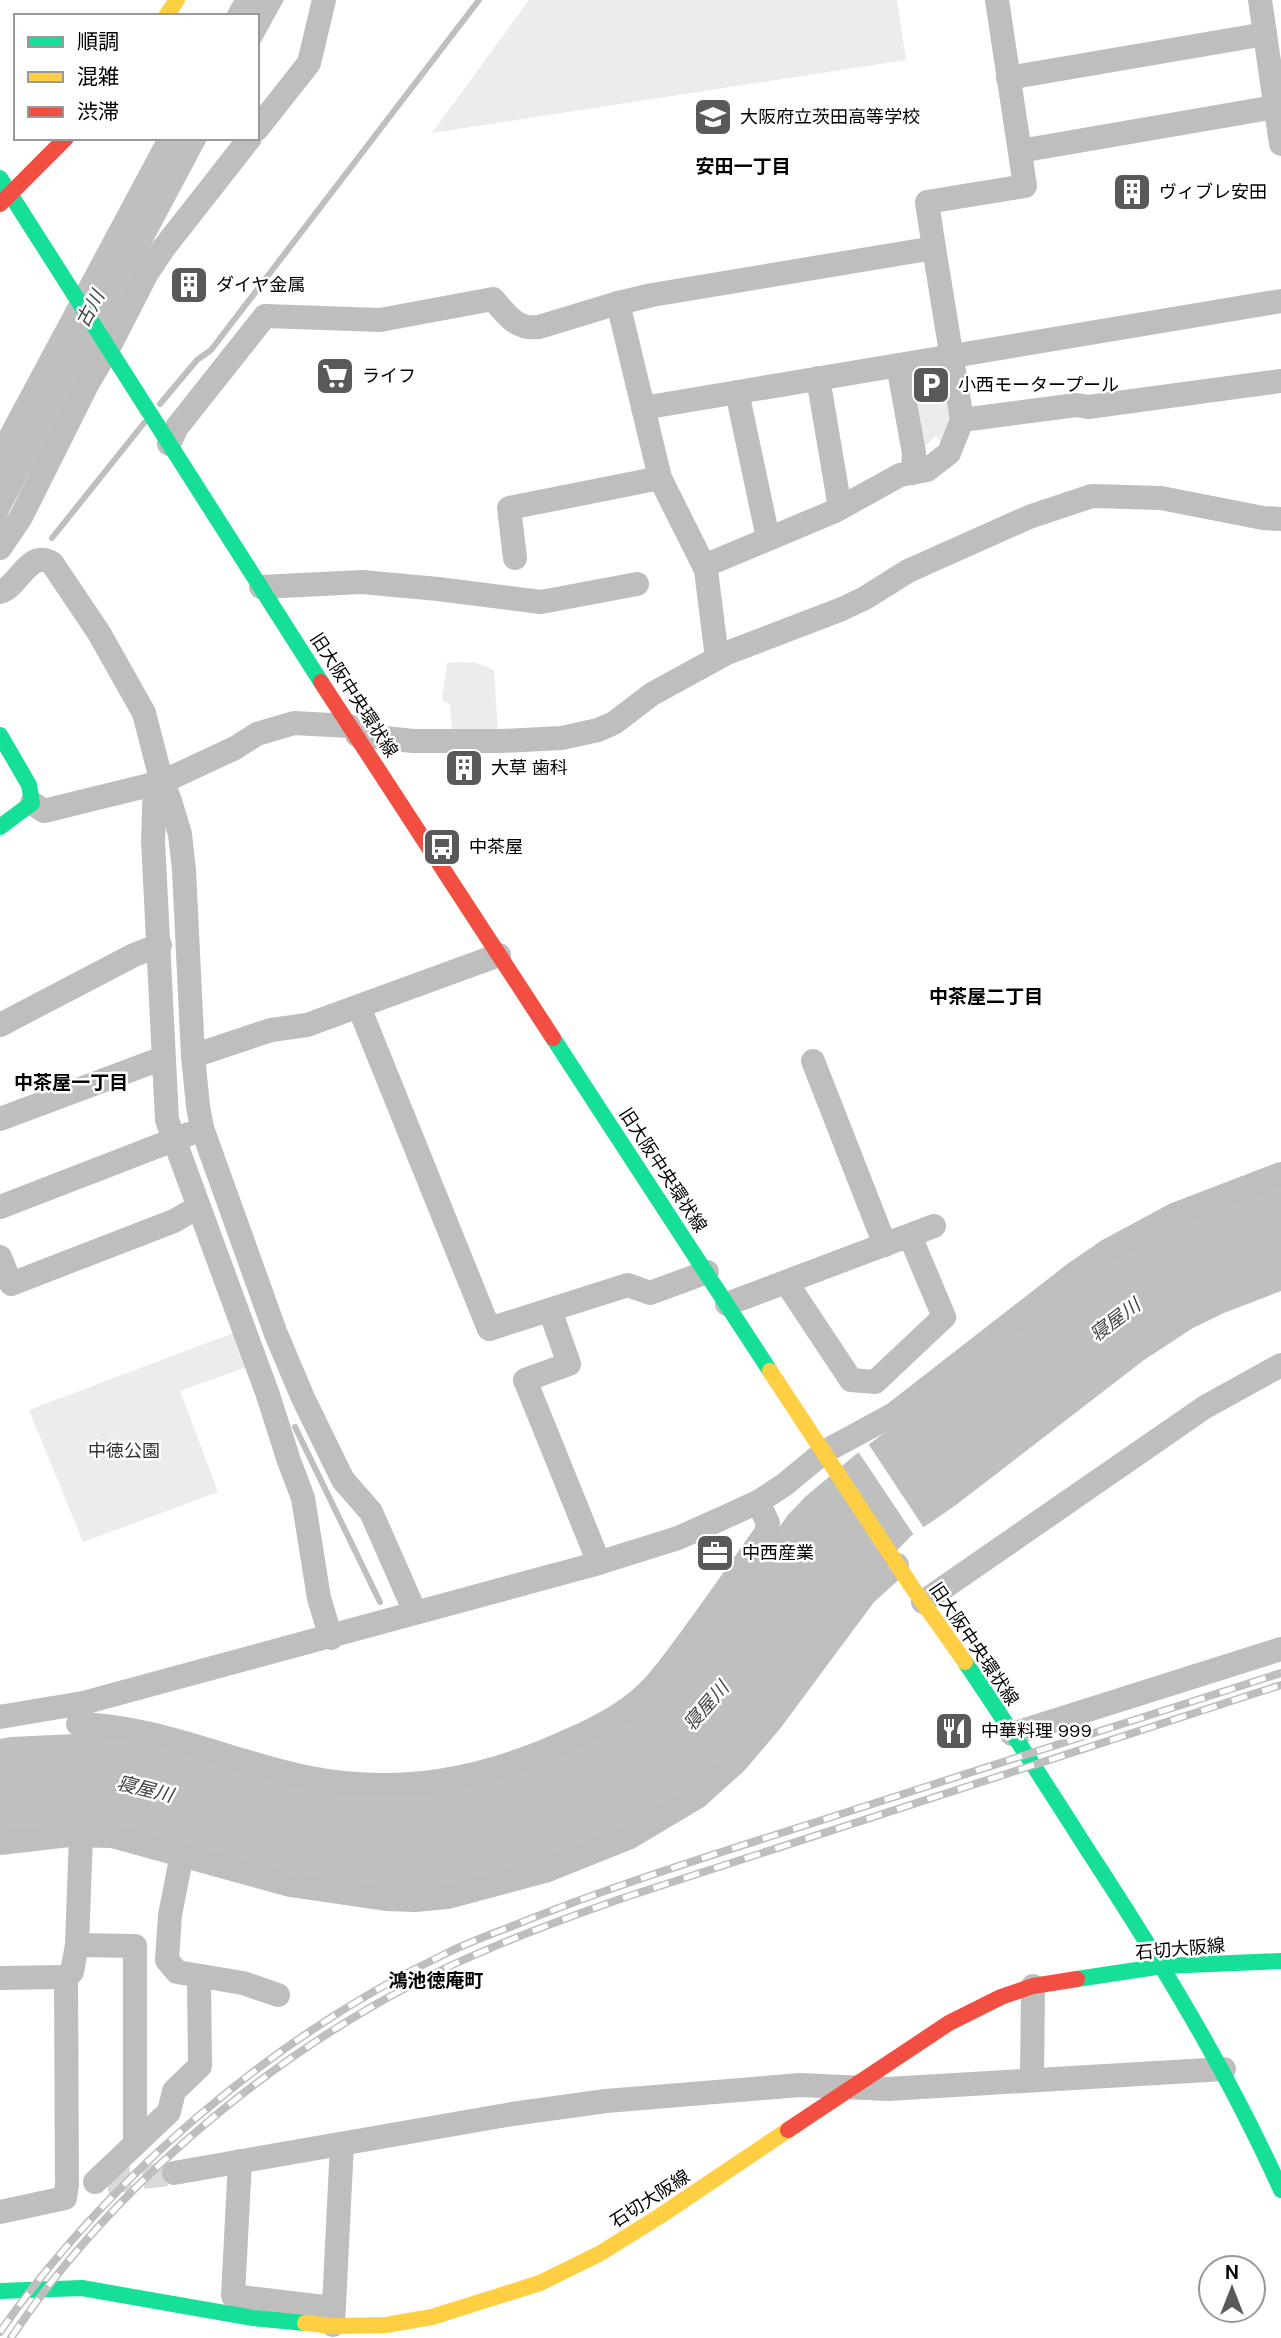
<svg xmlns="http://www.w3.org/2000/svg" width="1281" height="2338" viewBox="0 0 1281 2338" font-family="'DM Sans','Noto Sans JP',sans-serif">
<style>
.green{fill:#ececec}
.water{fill:#bfbfbf}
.pier{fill:#fff}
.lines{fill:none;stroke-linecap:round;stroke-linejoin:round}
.stream{stroke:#bfbfbf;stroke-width:6}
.street-tunnel{stroke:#d9d9d9;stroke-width:24;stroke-dasharray:24 12;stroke-linecap:butt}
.street{stroke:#bebebe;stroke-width:24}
.fast{stroke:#16e098;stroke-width:16}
.slow{stroke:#ffcf43;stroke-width:16}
.jam{stroke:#f24e42;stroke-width:16}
.rail-casing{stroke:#bebebe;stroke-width:8}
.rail{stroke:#fff;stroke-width:5;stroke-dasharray:16;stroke-linecap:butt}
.labels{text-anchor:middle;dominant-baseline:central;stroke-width:5;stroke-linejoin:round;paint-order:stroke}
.poi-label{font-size:18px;fill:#000;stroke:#fff;text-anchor:start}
.street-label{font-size:18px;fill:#000;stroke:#fff}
.park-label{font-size:18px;fill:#333;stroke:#fff}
.neighbourhood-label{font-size:19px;font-weight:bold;fill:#000;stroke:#fff}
.water-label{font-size:19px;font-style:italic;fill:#444;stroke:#fff}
</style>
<rect width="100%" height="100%" fill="#fff"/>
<g class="green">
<polygon points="529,0 897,0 906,60 432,133"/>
<polygon points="952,394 946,448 936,436 923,448 915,400"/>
<polygon points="463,662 477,663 494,670 498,734 452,731 450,704 442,701 447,663"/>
<polygon points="236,1332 250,1366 180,1391 218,1492 83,1542 29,1410"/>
</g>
<g class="water">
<polygon points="234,0 284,0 257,49 257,16 225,16"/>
<polygon points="157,138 208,138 0,529 0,431"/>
<polygon points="1281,1183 1281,1291 1224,1313 1193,1328 1144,1360 956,1505 911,1536 881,1567 719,1770 627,1831 447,1891 360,1889 189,1850 0,1837 0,1739 10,1737 97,1733 308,1785 532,1764 694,1646 788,1515 805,1497 855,1455 1110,1261 1167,1229"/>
</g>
<polygon class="pier" points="867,1442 924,1528 914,1535 857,1450"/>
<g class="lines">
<g class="stream">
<polyline points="160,404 197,360 211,350 479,0"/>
<polyline points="52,538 144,423"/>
<polyline points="295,1427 380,1602"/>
</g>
<polyline class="street-tunnel" points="107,2182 174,2173"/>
<g class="street">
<polyline points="1260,0 1281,144"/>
<polyline points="1008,78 1265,34"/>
<polyline points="257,129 309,63 324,0"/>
<polyline points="1020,151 1275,107"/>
<polyline points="618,303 660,478 706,570 717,658"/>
<polyline points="898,365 914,453 913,473"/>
<polyline points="818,378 840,508"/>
<polyline points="737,392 768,538"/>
<polyline points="643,408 1281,301"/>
<polyline points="962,420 1077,405 1088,407 1281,381"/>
<path d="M169,444l8,-17 88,-111 115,4 113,-21c14,16 23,31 46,28l79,-24 34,-8 282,-47 -7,-46 98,-16 -28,-186"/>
<polyline points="0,548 21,517 89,381 108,349 147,273 163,249 250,138"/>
<polyline points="515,558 509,508 660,478"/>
<polyline points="704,566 835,511 900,475 927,470 949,453 962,420 934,248"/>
<polyline points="261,587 362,582 438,589 541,602 637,584"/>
<path d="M0,592c19,-5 28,-43 52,-29l47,70 45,80 16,62 10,26 10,33 4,36 9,186 5,50 4,22 74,206 27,64 40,82 28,32 44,100"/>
<polyline points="357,735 413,741 501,741 562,738 598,730 614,723 652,694 727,653 842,609 865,598 908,571 1029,517 1092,496 1161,498 1263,518 1281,519"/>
<polyline points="155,784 153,840 167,1120 268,1395 289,1461 303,1498 319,1598 331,1638"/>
<polyline points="32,803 44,811 162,782 235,748 257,734 294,723 349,726"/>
<polyline points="359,1007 489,1329 628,1285 650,1293 707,1272"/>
<polyline points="0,1025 134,955 160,945"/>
<polyline points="193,1056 271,1030 307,1025 499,955"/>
<polyline points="813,1061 885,1245"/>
<polyline points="0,1119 163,1058"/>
<polyline points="0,1207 189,1134"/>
<polyline points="0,1257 11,1284 174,1221 198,1207"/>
<polyline points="786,1282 851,1380 875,1382 944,1317 910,1236"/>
<polyline points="727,1304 934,1226"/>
<polyline points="550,1310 569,1364 525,1380 599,1563"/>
<polyline points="923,1602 1205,1407 1281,1365"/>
<polyline points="0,1717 83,1703 592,1565 678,1538 714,1522 758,1502 784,1485 824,1452 894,1414 1074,1274 1109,1250 1174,1215 1281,1174"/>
<path d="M78,1724c79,2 151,37 227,53 93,19 178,3 263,-36 29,-13 58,-27 81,-50 15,-15 27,-33 40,-50 26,-35 51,-71 77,-108l2,-10 -10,-21"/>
<polyline points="1012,1734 1281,1649"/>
<polyline points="0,1843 69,1835 112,1836 290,1885 386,1899 415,1900 448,1897 545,1871 630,1837 697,1797 736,1762 770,1722 865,1594 897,1565"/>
<polyline points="182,1854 170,1915 167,1960 177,1972 243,1983 278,1995"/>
<polyline points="77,1945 135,1946 135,2144"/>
<polyline points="0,1978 66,1977"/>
<polyline points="1032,2079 1033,1986"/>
<polyline points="240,2161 233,2296 333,2308"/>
<polyline points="174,2173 512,2114 606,2101 800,2085 888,2089 1224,2069"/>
<polyline points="95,2182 169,2112 174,2091 200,2066 199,1977"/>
<polyline points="0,2212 65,2198 67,2184 66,1977 72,1972 77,1945 81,1835"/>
<polyline points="333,2325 342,2144"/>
</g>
<g class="fast">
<polyline points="0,178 321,682"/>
<polyline points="0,735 29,785 32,803 0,827"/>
<polyline points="553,1038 770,1371"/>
<path d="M965,1662c42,62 82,124 122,187 72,110 140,221 194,341"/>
<polyline points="1077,1979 1163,1966 1281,1961"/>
<polyline points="0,2291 82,2288 253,2318 305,2323"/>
</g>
<g class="slow">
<polyline points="166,16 177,0"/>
<polyline points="770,1371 912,1587 965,1662"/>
<polyline points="305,2323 333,2326 386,2325 432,2317 540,2283 599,2254 660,2216 788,2130"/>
</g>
<g class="jam">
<polyline points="0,204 66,138"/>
<polyline points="321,682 553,1038"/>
<polyline points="788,2130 949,2023 1001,1997 1033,1986 1077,1979"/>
</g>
<defs>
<g id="rail">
<path d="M0,2332c108,-155 276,-298 447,-379 22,-11 45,-19 68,-28 99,-40 200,-71 301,-103 155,-50 310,-99 465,-149"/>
<path d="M11,2338c87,-131 221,-250 357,-329 81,-48 169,-81 258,-112l655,-212"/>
</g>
</defs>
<use href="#rail" class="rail-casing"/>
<use href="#rail" class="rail"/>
</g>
<defs>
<symbol id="school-square" viewBox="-11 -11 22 22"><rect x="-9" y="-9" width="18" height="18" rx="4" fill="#595959" stroke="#fff"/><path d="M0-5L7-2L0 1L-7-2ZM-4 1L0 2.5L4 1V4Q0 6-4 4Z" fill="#fff"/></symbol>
<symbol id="building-square" viewBox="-11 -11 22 22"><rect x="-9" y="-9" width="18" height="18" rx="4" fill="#595959" stroke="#fff"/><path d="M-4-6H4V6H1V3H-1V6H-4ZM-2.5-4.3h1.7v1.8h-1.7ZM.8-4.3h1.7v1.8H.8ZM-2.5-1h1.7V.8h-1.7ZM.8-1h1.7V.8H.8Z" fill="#fff"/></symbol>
<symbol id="supermarket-square" viewBox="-11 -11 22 22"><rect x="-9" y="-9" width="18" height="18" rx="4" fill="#595959" stroke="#fff"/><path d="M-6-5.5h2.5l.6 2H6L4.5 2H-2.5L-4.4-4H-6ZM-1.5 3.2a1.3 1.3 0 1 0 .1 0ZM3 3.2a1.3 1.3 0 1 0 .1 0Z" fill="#fff"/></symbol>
<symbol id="parking-square" viewBox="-11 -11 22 22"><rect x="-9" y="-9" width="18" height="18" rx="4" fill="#595959" stroke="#fff"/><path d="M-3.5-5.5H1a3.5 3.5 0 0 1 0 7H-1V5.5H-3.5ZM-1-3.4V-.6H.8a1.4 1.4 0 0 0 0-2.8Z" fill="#fff"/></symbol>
<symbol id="bus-square" viewBox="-11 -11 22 22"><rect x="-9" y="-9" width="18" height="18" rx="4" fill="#595959" stroke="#fff"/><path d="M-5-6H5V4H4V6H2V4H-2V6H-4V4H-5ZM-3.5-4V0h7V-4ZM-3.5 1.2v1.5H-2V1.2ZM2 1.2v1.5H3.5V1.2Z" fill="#fff"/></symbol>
<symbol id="office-square" viewBox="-11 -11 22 22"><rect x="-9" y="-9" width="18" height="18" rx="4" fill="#595959" stroke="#fff"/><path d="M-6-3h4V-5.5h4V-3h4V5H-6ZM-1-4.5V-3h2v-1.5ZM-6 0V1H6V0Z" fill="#fff"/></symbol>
<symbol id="restaurant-square" viewBox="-11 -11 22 22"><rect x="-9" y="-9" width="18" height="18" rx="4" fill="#595959" stroke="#fff"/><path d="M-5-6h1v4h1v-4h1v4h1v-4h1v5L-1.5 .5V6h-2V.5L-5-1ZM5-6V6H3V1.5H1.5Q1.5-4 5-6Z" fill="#fff"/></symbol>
</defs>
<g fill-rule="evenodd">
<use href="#school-square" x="691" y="95" width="44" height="44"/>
<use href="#building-square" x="1110" y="170" width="44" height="44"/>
<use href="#building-square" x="167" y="263" width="44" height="44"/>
<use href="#supermarket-square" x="313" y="354" width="44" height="44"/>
<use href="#parking-square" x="909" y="363" width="44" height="44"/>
<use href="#building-square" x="442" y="746" width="44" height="44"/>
<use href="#bus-square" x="420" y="825" width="44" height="44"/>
<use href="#office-square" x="693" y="1531" width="44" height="44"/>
<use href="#restaurant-square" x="932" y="1709" width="44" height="44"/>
</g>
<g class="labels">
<g class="poi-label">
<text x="740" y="117">大阪府立茨田高等学校</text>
<text x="1159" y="192">ヴィブレ安田</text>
<text x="216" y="285">ダイヤ金属</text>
<text x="362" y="376">ライフ</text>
<text x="958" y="385">小西モータープール</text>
<text x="491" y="768">大草 歯科</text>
<text x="469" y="847">中茶屋</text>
<text x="742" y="1553">中西産業</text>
<text x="981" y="1731">中華料理 999</text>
</g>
<g class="street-label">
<text transform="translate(354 695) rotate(57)">旧大阪中央環状線</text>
<text transform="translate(663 1170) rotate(57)">旧大阪中央環状線</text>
<text transform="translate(974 1644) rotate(56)">旧大阪中央環状線</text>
<text transform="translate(1180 1949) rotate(-5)">石切大阪線</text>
<text transform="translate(650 2199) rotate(-33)">石切大阪線</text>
</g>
<g class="park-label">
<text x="124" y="1451">中徳公園</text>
</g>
<g class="neighbourhood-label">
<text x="743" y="166">安田一丁目</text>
<text x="986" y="996">中茶屋二丁目</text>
<text x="71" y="1082">中茶屋一丁目</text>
<text x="436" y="1980">鴻池徳庵町</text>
</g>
<g class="water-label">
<text transform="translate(90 309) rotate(-62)">古川</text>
<text transform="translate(1115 1320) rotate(-37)">寝屋川</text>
<text transform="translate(706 1706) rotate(-49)">寝屋川</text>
<text transform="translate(145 1789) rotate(14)">寝屋川</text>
</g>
</g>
<rect x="14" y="14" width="245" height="126" fill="#ffffff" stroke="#999999" stroke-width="2"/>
<rect x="28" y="37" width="35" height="10" fill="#16e098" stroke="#999999" stroke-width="2"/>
<text x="77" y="49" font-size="21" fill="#000000">順調</text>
<rect x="28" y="72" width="35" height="10" fill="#ffcf43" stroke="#999999" stroke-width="2"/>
<text x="77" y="84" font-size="21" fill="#000000">混雑</text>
<rect x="28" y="107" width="35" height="10" fill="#f24e42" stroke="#999999" stroke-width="2"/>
<text x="77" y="119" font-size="21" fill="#000000">渋滞</text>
<g transform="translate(1232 2289)"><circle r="33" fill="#ffffff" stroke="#999999" stroke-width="2"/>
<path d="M0-5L12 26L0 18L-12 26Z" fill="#595959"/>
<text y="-10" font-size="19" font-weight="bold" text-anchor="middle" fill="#000000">N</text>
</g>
</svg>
